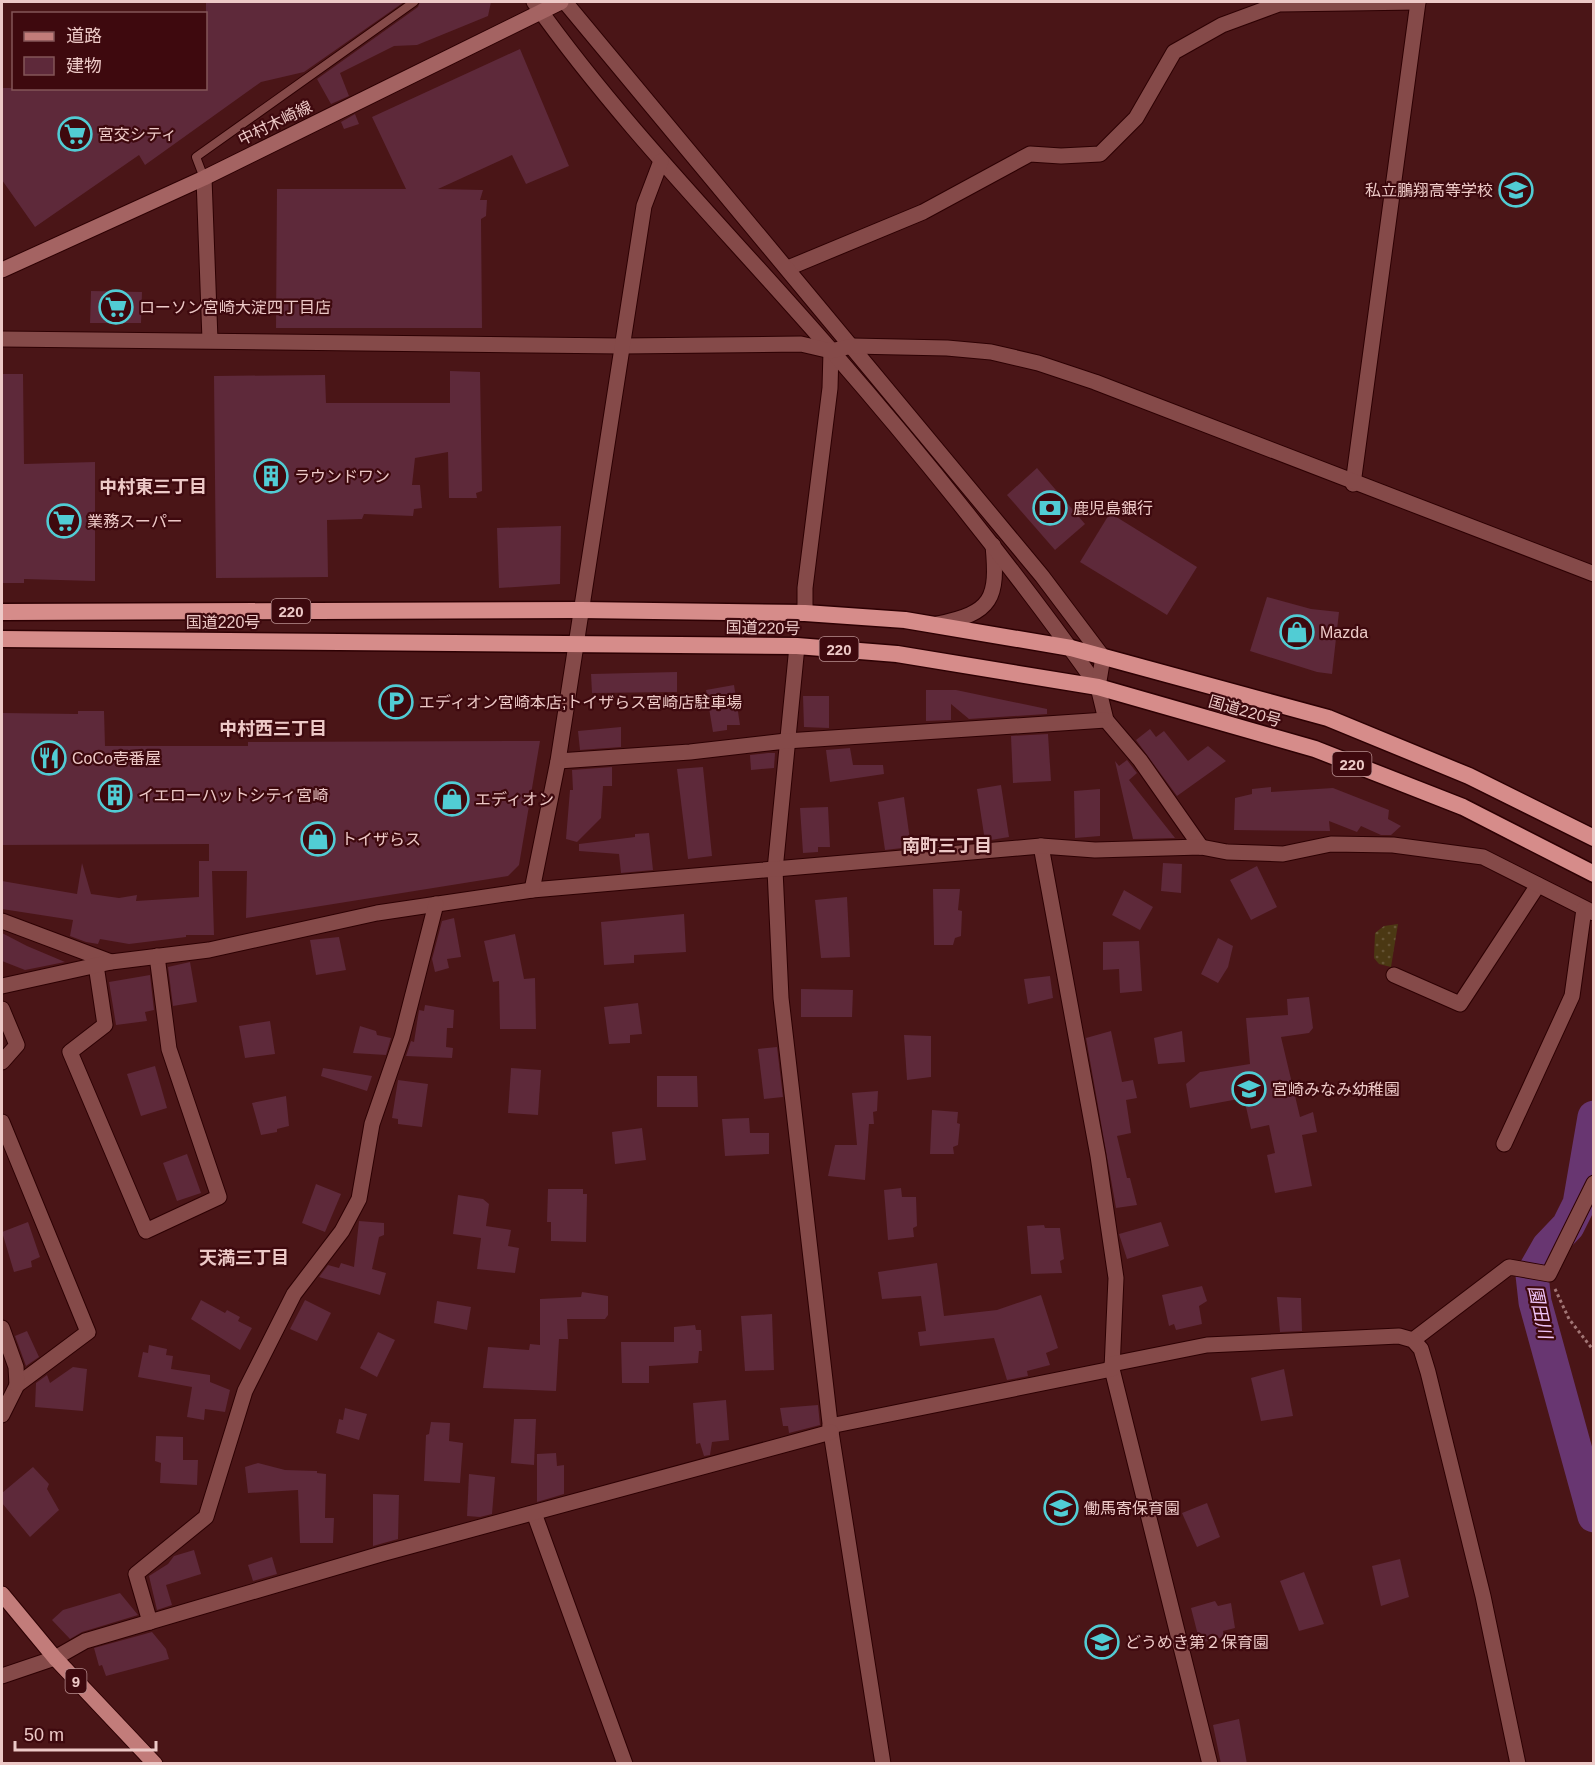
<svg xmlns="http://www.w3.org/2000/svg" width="1595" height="1765" viewBox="0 0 1595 1765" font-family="Helvetica,'Noto Sans JP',sans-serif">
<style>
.park{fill:url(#park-dots)}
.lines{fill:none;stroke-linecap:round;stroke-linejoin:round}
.river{stroke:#683671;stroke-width:33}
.building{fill:#5e293a}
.service-casing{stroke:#2d0003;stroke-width:10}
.minor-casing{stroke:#2d0003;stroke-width:17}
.tertiary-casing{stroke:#2d0003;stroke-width:17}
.secondary-casing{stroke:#2d0003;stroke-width:17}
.primary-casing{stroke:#2d0003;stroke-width:17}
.trunk-casing{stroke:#2d0003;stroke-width:19}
.path{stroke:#a27676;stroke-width:3;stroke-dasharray:3 3;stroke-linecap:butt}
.service{stroke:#854a49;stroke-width:8}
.minor{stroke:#854a49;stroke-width:15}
.tertiary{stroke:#854a49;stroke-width:15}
.secondary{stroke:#a46362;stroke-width:15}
.primary{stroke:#c27c7a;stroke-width:15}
.trunk{stroke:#d68c8a;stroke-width:16}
.labels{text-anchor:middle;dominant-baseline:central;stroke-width:4.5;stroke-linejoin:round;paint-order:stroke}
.shield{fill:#3e090e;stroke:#b88f90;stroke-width:1.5}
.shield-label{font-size:15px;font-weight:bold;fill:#edc9c7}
.street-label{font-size:16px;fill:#edc9c7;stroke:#3e090e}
.poi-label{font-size:16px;fill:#edc9c7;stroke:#3e090e;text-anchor:start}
.neighbourhood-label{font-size:18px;font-weight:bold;fill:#edc9c7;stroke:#3e090e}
.water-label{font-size:18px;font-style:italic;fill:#efc3f7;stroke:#3e090e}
</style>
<defs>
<pattern id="park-dots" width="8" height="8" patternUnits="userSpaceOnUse" patternTransform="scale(1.5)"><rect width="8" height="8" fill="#4b3813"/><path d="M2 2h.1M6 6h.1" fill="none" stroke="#655334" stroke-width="1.8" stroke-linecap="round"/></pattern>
</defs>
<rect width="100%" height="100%" fill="#4a1517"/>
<polygon class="park" points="1398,924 1391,967 1379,964 1374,958 1375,933 1384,926"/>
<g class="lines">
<polyline class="river" points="1594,1117 1579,1204 1568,1226 1548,1247 1532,1275 1535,1302 1594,1516"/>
</g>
<g class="building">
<polygon points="206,2 404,2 304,72 261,82 145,165 139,155 35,227 2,180 2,88 206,88"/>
<polygon points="420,2 491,2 488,16 417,45 394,46 340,73 349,96 331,104 317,79 418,7"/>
<polygon points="520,49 569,166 526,184 512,155 438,189 483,190 480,200 487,200 486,216 481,219 482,328 276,328 277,189 406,189 372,117"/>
<polygon points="355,114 359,124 344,129 341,122"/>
<polygon points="91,291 142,292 141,323 90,323"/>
<polygon points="450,371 480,372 482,491 476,493 477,498 449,498 448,452 415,458 412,485 420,485 422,508 414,509 413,516 364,514 362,519 327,520 328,577 216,578 214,376 325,375 326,403 450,403"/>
<polygon points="2,374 23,374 24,464 95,462 95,581 24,579 24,583 2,583"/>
<polygon points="1037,468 1085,524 1055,550 1007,495"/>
<polygon points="1110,513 1197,567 1167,615 1080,562"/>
<polygon points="561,526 560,584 499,588 497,528"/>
<polygon points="1267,597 1311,609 1339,612 1332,674 1317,672 1250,651"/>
<polygon points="677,672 677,692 592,693 591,674"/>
<polygon points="734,685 740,725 727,725 727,730 713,732 706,690"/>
<polygon points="926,690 956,690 1047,709 1047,714 969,719 951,704 951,720 926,721"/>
<polygon points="803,696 829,696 829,728 804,727"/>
<polygon points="78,711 104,711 105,746 248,746 248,742 540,741 519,865 508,876 246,918 247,871 212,871 214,935 186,935 186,937 129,944 100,939 98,944 86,942 70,936 73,920 2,909 2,881 77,894 82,863 91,894 119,898 137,895 136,901 199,897 199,861 209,861 209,844 2,845 2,713 78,714"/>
<polygon points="621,727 621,747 580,750 578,731"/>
<polygon points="1150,729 1156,737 1164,731 1188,761 1208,746 1226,761 1177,796 1136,740"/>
<polygon points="1048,734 1051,781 1013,783 1011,736"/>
<polygon points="850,748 853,765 883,765 884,774 830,782 826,750"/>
<polygon points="768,753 775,753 774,768 751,770 750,755"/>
<polygon points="1127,760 1137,773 1129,780 1175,838 1133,839 1115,761 1119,766"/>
<polygon points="612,767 612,786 603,786 601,818 577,842 566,839 570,790 573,790 572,770"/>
<polygon points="703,767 712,856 688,859 677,769"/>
<polygon points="1001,785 1009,837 985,841 977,789"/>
<polygon points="1271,787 1271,792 1333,788 1389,810 1388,819 1401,826 1391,835 1381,835 1361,826 1357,832 1329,821 1330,831 1234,830 1235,798 1252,794 1252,789"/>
<polygon points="1100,789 1100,836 1075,838 1074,791"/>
<polygon points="904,797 911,847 885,850 878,802"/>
<polygon points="828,807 830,847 818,847 818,852 803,853 800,808"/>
<polygon points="649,833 653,870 621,873 619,854 579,851 579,844 635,837 635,834"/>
<polygon points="1163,863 1182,864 1181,893 1161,891"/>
<polygon points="1257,866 1277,907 1251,920 1230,880"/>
<polygon points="933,889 960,889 958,910 962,911 961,936 955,938 953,945 934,945"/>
<polygon points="1124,890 1153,907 1140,930 1112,915"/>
<polygon points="847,897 850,957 821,958 815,900"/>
<polygon points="684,914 686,952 634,955 634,963 604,965 601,922"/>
<polygon points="454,918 461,957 447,959 449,968 435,972 432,959 442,921"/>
<polygon points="2,933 27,946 65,962 25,970 2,961"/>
<polygon points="515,934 524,979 535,978 536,1029 500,1029 499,981 493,982 484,941"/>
<polygon points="339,937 346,970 316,975 310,940"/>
<polygon points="1218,938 1233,946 1228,967 1218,983 1201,974"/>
<polygon points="1139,941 1142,991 1120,993 1119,969 1103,970 1103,942"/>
<polygon points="190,962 197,1002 173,1006 168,967"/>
<polygon points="150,975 154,1010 145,1012 147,1021 116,1025 109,982"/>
<polygon points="1050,976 1053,998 1028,1004 1024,979"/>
<polygon points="801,989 853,990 852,1017 801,1017"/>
<polygon points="1309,997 1313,1028 1309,1033 1281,1037 1300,1117 1313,1112 1317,1132 1302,1135 1312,1186 1275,1193 1267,1155 1275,1153 1269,1125 1251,1129 1244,1098 1190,1108 1186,1084 1200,1072 1250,1064 1246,1018 1288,1015 1287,999"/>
<polygon points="638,1003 642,1034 630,1035 630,1043 609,1044 604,1007"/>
<polygon points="425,1005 454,1010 453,1028 447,1028 446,1047 453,1048 452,1058 406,1056 411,1041 414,1042 419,1010 424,1011"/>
<polygon points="270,1021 275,1054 245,1058 239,1026"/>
<polygon points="360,1026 376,1031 377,1035 391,1038 386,1055 353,1053"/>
<polygon points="1111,1031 1122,1082 1133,1080 1137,1098 1126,1100 1131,1133 1117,1136 1127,1178 1130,1178 1137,1205 1116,1208 1086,1038"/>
<polygon points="1182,1031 1185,1062 1158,1064 1154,1038"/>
<polygon points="904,1035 931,1036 931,1077 907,1080"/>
<polygon points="777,1047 783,1097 764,1099 758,1049"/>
<polygon points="155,1066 167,1108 141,1116 127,1074"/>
<polygon points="323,1068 372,1076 367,1091 321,1076"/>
<polygon points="511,1068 541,1070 538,1115 508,1113"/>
<polygon points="657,1076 697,1076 698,1107 657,1107"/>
<polygon points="398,1080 428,1084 422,1127 398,1124 398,1119 392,1118"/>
<polygon points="878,1091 877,1111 873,1112 874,1124 869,1124 865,1180 828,1176 835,1145 857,1145 852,1093"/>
<polygon points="286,1096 289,1126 277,1129 277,1132 261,1135 252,1103"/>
<polygon points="932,1110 958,1112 957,1123 960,1124 958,1145 953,1147 954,1154 930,1154"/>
<polygon points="749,1118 750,1133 769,1133 769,1154 725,1156 722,1119"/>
<polygon points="642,1128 646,1160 615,1164 612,1132"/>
<polygon points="187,1154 201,1193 177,1201 163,1163"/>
<polygon points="316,1184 341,1194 325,1232 302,1223"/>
<polygon points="901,1188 902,1197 916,1197 917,1226 913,1228 914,1237 888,1240 884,1190"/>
<polygon points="548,1189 583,1189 583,1194 587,1194 586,1242 551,1241 551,1222 547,1222"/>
<polygon points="458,1195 483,1199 489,1204 486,1226 511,1230 508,1246 519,1248 515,1273 477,1269 481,1238 453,1234"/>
<polygon points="359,1221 384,1223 384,1235 379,1237 372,1269 386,1273 380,1295 319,1277 328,1265 339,1268 341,1263 354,1267"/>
<polygon points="28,1222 40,1257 31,1261 32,1267 14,1272 2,1232"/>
<polygon points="1161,1222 1169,1246 1127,1259 1119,1234"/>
<polygon points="1044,1225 1045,1228 1060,1228 1064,1259 1060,1261 1062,1273 1031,1274 1027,1226"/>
<polygon points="937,1263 944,1316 997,1310 1041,1295 1058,1348 1046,1353 1050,1365 1027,1371 1028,1376 1007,1380 994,1338 920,1346 918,1332 926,1331 921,1296 882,1299 878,1272"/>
<polygon points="1202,1286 1207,1301 1199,1306 1202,1324 1176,1330 1174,1324 1169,1326 1162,1295"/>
<polygon points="582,1292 608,1296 608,1315 605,1319 567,1319 568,1339 559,1339 556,1391 483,1388 488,1347 529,1350 530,1344 540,1345 540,1299 581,1297"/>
<polygon points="1277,1297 1301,1298 1302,1331 1280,1332"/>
<polygon points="201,1300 225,1313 227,1310 240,1317 238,1321 252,1328 240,1350 191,1319"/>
<polygon points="305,1300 331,1313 317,1341 290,1329"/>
<polygon points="437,1301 471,1307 467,1330 434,1323"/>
<polygon points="772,1314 774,1370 745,1371 741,1316"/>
<polygon points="695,1325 696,1330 701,1330 702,1351 699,1351 698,1363 649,1366 649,1383 622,1383 621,1342 674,1342 674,1327"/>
<polygon points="27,1331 39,1357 26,1366 15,1336"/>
<polygon points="378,1332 395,1340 377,1377 360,1368"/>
<polygon points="149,1345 167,1349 166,1355 173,1356 171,1369 210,1375 210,1382 230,1390 225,1412 205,1409 204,1420 187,1417 192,1387 138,1377 143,1352 148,1353"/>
<polygon points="73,1367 87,1369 83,1411 35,1407 36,1383 47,1375 50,1383"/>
<polygon points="1284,1369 1293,1416 1261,1421 1251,1378"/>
<polygon points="726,1400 729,1440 712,1442 710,1455 704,1456 700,1443 696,1444 693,1403"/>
<polygon points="818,1405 820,1425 789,1433 788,1426 783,1426 780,1408"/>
<polygon points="345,1408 367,1414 359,1440 336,1433 339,1419 343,1420"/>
<polygon points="514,1419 536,1419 534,1465 511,1463"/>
<polygon points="431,1422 450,1423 449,1441 463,1443 460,1483 424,1481 426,1435 429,1434"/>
<polygon points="156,1436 183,1437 183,1460 198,1460 197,1485 160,1483 161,1463 155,1461"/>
<polygon points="556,1453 557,1466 564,1465 564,1494 537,1502 537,1454"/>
<polygon points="258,1463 285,1470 317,1471 317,1473 326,1474 325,1518 334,1518 333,1543 300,1543 298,1490 248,1493 245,1467"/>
<polygon points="33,1467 49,1484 47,1489 59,1510 30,1537 2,1503 2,1493"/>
<polygon points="469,1474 495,1477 492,1514 480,1517 467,1516"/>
<polygon points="373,1494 399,1495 398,1539 373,1546"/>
<polygon points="1207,1503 1220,1537 1197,1547 1182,1513"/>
<polygon points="194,1550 201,1574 166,1585 172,1605 157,1610 149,1576 168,1564 174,1556"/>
<polygon points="272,1557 277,1574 253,1581 248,1565"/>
<polygon points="1400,1559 1409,1597 1381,1606 1372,1566"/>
<polygon points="1304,1572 1324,1624 1299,1631 1280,1581"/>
<polygon points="120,1593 138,1615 82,1632 70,1639 52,1620 63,1610"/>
<polygon points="1215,1601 1218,1606 1231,1603 1235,1628 1223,1631 1224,1637 1200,1643 1191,1608"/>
<polygon points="152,1632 166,1649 169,1659 106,1676 102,1665 99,1666 94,1648"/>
<polygon points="1239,1719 1247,1764 1221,1764 1213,1725"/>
</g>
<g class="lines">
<defs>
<polyline id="service" points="204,178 196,157 414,2"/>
<g id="minor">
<polyline points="204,178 210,340"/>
<polyline points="788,268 923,212 1030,154 1061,156 1100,154 1136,118 1174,52 1222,25 1279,4 1418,2"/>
<polyline points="1353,484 1418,2"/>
<polyline points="805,613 805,588 830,388 831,351"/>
<path d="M937,624c56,-11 61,-26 56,-79"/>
<polyline points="797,646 775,870 781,998 831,1432 883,1764"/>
<polyline points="1098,687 1106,720 1140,760 1201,847"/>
<polyline points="558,761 690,752 786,741 1106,720"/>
<polyline points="1041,846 1098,1156 1116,1278 1112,1369 1210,1764"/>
<polyline points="2,921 111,962"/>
<polyline points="96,965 105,1025 70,1052 146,1231 219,1197 169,1049 157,956"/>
<polyline points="1394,975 1460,1004 1538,885"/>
<polyline points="2,986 111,962 209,950 377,913 532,890 1041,846 1095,850 1201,847 1227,852 1283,854 1331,844 1393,845 1483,857 1594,913"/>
<polyline points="2,1009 17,1045 2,1062"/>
<polyline points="2,1122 88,1332 17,1385 2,1415"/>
<polyline points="1504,1144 1572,996 1584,909"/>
<polyline points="2,1328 16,1367 17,1385"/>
<polyline points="1413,1340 1509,1267 1549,1274 1594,1183"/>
<polyline points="831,1432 830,1426 1112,1369 1112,1364 1207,1345 1399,1336 1413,1340 1421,1349 1428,1372 1483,1596 1518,1764"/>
<polyline points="534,1513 625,1764"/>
<polyline points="150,1622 136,1574 206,1517 245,1391 294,1294 342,1231 359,1199 372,1124 402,1037 436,904"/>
<polyline points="55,1658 85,1641 381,1554 831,1432"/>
</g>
<g id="tertiary">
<path d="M534,2c88,124 197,233 297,348 94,108 184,220 267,337"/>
<polyline points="565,2 1042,576 1103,657 1098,687"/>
<polyline points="2,339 622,346 801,344 831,351 852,346 947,348 991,352 1038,363 1095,382 1594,574"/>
<polyline points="532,890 558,761 644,206 661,161"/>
<polyline points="2,1676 55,1658"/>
</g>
<polyline id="secondary" points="2,270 204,178 561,2"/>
<polyline id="primary" points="2,1594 55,1658 155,1764"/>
<g id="trunk">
<polyline points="2,612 581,610 805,613 905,620 1071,648 1328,718 1469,776 1594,838"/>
<polyline points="2,639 797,646 897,654 1098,687 1315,749 1463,807 1594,874"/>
</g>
</defs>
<use href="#service" class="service-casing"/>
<use href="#minor" class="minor-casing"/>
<use href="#tertiary" class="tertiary-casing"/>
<use href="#secondary" class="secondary-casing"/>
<use href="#primary" class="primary-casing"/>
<use href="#trunk" class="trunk-casing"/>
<polyline class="path" points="1555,1289 1569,1319 1594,1351"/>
<use href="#service" class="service"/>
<use href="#minor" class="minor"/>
<use href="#tertiary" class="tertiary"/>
<use href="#secondary" class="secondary"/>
<use href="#primary" class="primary"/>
<use href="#trunk" class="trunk"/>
</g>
<defs>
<symbol id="supermarket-ring" viewBox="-11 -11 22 22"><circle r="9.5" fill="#3e090e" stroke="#51ccd4" stroke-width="1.5"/><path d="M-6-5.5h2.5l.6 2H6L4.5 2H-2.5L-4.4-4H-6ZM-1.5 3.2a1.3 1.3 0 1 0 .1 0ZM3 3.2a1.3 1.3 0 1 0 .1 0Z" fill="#51ccd4"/></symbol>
<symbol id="school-ring" viewBox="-11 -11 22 22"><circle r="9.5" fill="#3e090e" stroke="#51ccd4" stroke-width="1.5"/><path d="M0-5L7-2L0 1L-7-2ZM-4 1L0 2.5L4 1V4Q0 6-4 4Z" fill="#51ccd4"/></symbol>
<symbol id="building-ring" viewBox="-11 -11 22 22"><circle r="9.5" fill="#3e090e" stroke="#51ccd4" stroke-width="1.5"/><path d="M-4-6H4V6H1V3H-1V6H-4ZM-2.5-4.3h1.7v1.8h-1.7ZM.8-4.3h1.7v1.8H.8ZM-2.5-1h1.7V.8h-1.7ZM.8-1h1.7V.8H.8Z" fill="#51ccd4"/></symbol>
<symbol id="bank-ring" viewBox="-11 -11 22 22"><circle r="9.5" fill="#3e090e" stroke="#51ccd4" stroke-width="1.5"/><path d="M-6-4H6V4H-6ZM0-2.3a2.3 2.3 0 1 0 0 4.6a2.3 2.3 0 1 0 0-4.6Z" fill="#51ccd4"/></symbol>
<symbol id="shop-ring" viewBox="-11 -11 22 22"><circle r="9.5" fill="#3e090e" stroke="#51ccd4" stroke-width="1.5"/><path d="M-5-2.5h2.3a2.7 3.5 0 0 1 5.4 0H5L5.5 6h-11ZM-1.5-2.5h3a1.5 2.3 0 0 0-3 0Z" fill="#51ccd4"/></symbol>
<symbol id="parking-ring" viewBox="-11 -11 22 22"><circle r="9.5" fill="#3e090e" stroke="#51ccd4" stroke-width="1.5"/><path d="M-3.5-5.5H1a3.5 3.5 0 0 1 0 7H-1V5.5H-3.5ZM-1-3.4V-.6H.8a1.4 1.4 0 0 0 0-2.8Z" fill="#51ccd4"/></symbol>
<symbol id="restaurant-ring" viewBox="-11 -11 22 22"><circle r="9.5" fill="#3e090e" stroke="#51ccd4" stroke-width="1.5"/><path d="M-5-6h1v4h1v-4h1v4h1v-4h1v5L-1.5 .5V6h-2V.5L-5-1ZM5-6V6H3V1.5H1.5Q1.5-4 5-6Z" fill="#51ccd4"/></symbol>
</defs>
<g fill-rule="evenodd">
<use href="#supermarket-ring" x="56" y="115" width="38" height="38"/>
<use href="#school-ring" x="1497" y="171" width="38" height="38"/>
<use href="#supermarket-ring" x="97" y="288" width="38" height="38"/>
<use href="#building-ring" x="252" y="457" width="38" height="38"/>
<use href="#bank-ring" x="1031" y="489" width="38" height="38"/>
<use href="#supermarket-ring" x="45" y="502" width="38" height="38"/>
<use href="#shop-ring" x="1278" y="613" width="38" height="38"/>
<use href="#parking-ring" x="377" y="683" width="38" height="38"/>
<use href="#restaurant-ring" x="30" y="739" width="38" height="38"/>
<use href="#building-ring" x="96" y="776" width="38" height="38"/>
<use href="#shop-ring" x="433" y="780" width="38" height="38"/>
<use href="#shop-ring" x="299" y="820" width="38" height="38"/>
<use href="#school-ring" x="1230" y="1070" width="38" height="38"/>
<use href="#school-ring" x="1042" y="1489" width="38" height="38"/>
<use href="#school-ring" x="1083" y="1623" width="38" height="38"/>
</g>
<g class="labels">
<g class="shield">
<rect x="271.5" y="599" width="39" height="24" rx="4.5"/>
<rect x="819.5" y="637" width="39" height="24" rx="4.5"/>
<rect x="1332.5" y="752" width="39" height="24" rx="4.5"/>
<rect x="65.5" y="1669" width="21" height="24" rx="4.5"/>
</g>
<g class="shield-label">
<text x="291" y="611">220</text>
<text x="839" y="649">220</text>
<text x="1352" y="764">220</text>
<text x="76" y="1681">9</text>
</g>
<g class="street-label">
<text transform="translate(275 123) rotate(-26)">中村木崎線</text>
<text x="223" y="622">国道220号</text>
<text transform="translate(763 628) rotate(1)">国道220号</text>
<text transform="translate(1245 711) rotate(16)">国道220号</text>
</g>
<g class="poi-label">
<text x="98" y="134">宮交シティ</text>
<text x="1493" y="190" text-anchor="end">私立鵬翔高等学校</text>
<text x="139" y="307">ローソン宮崎大淀四丁目店</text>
<text x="294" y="476">ラウンドワン</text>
<text x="1073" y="508">鹿児島銀行</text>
<text x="87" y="521">業務スーパー</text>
<text x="1320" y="632">Mazda</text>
<text x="419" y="702">エディオン宮崎本店;トイザらス宮崎店駐車場</text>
<text x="72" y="758">CoCo壱番屋</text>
<text x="138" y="795">イエローハットシティ宮崎</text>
<text x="475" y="799">エディオン</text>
<text x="341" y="839">トイザらス</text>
<text x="1272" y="1089">宮崎みなみ幼稚園</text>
<text x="1084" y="1508">働馬寄保育園</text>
<text x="1125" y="1642">どうめき第２保育園</text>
</g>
<g class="neighbourhood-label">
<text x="153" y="487">中村東三丁目</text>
<text x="273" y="729">中村西三丁目</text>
<text x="947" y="846">南町三丁目</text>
<text x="244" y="1258">天満三丁目</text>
</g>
<g class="water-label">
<text transform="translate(1540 1312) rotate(78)">園田川</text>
</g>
</g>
<rect width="1595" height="1765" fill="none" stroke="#edc9c7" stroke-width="6"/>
<rect x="12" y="12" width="195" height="78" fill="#3e090e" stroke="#845658" stroke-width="1.5"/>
<rect x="24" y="32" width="30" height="9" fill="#c27c7a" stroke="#845658" stroke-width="1.5"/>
<text x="66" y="42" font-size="18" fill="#edc9c7">道路</text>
<rect x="24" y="57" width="30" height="18" fill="#5e293a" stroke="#845658" stroke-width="1.5"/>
<text x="66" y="72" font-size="18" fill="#edc9c7">建物</text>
<path d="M15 1741v9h141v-9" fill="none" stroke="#edc9c7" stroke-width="3"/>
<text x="24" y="1741" font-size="18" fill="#edc9c7" stroke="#3e090e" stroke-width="4.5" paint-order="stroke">50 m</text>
</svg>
